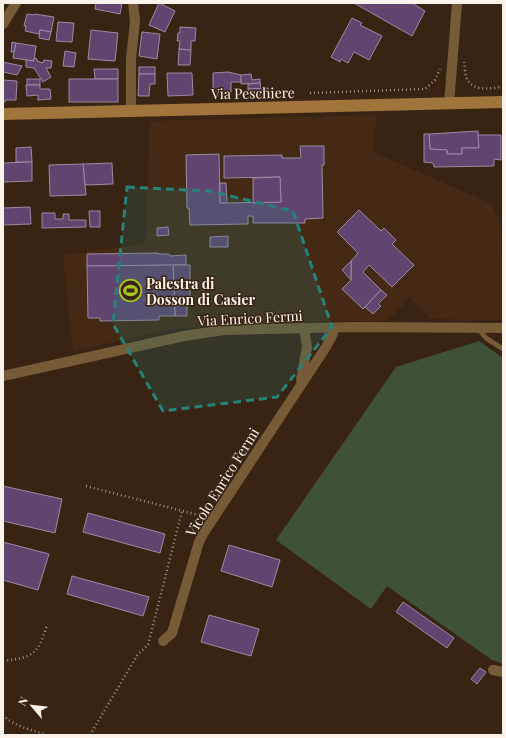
<svg xmlns="http://www.w3.org/2000/svg" width="506" height="738" viewBox="0 0 506 738" font-family="'Playfair Display',serif">
<style>
.built{fill:#442a14}
.green{fill:#3f5136}
.building{fill:#62456f;stroke:#9b8aa3}
.lines{fill:none;stroke-linecap:round;stroke-linejoin:round}
.path{stroke:#9f9083;stroke-width:2.5;stroke-dasharray:1 3;stroke-linecap:butt}
.lane{stroke:#755b38;stroke-width:5}
.street{stroke:#755b38;stroke-width:10}
.secondary{stroke:#a0753b;stroke-width:12}
.marked{fill:#27827a;fill-opacity:0.2;stroke:#27827a;stroke-width:3;stroke-dasharray:8 5;stroke-linejoin:round}
.labels{text-anchor:middle;dominant-baseline:central;stroke-width:3;stroke-linejoin:round;paint-order:stroke}
.street-label{font-size:14px;fill:#fef3ea;stroke:#392414}
.poi-label{font-size:14px;font-weight:bold;fill:#fef3ea;stroke:#392414;text-anchor:start}
</style>
<rect width="100%" height="100%" fill="#392414"/>
<polygon class="built" points="377,115 373,152 492,204 500,223 503,263 503,320 430,319 410,298 387,321 327,321 177,328 73,351 63,255 145,244 150,121"/>
<polygon class="green" points="479,341 503,358 503,664 492,660 387,586 371,609 276,540 396,367"/>
<g class="building">
<polygon points="96,3 122,3 120,14 95,9"/>
<polygon points="159,3 175,11 165,32 149,25"/>
<polygon points="354,3 412,3 425,11 412,36"/>
<polygon points="27,14 34,15 34,14 54,17 51,32 40,30 39,34 25,31 26,26 24,26"/>
<polygon points="352,18 362,23 360,25 382,36 369,60 354,52 348,63 341,59 340,62 331,57"/>
<polygon points="58,22 74,23 72,42 56,41"/>
<polygon points="180,27 196,28 195,41 191,41 191,50 179,49 180,41 177,41 178,33 180,33"/>
<polygon points="40,30 51,32 49,40 39,38"/>
<polygon points="91,30 118,33 115,61 88,59"/>
<polygon points="142,32 160,34 157,59 139,56"/>
<polygon points="12,42 16,43 14,52 11,52"/>
<polygon points="16,43 36,46 34,61 13,58"/>
<polygon points="179,49 191,50 190,65 178,65"/>
<polygon points="65,51 76,53 74,67 63,66"/>
<polygon points="34,58 37,59 37,61 43,63 44,60 52,61 51,68 46,68 51,77 43,82 34,68 26,67 26,60 34,61"/>
<polygon points="3,62 22,66 17,75 3,72"/>
<rect x="139" y="67" width="16" height="7"/>
<polygon points="94,69 118,69 118,79 95,79"/>
<polygon points="228,72 241,75 241,82 231,82 231,93 213,94 213,73"/>
<polygon points="167,73 192,73 193,95 168,96"/>
<polygon points="139,74 155,74 155,84 150,84 149,96 138,96"/>
<polygon points="251,74 252,80 260,79 260,83 241,84 241,75"/>
<rect x="27" y="79" width="13" height="6"/>
<rect x="69" y="79" width="49" height="23"/>
<polygon points="3,80 17,81 16,100 5,100 5,102 3,102"/>
<polygon points="260,83 261,89 248,89 248,84"/>
<polygon points="26,85 40,85 40,89 50,89 51,99 38,100 38,95 27,96"/>
<polygon points="268,88 269,98 249,98 248,89"/>
<polygon points="478,131 479,148 462,148 462,154 447,154 447,150 430,149 429,134"/>
<polygon points="424,134 429,134 430,149 447,150 447,154 462,154 462,148 479,148 478,135 501,135 501,160 494,159 494,166 434,167 433,163 424,162"/>
<polygon points="300,146 324,146 324,165 322,165 323,218 305,219 305,223 253,223 253,216 248,216 248,224 190,225 189,208 187,208 186,155 219,154 220,203 281,202 280,177 224,178 224,156 282,155 282,158 301,158"/>
<polygon points="31,147 32,162 16,162 16,148"/>
<polygon points="32,162 32,181 3,182 3,163"/>
<polygon points="112,163 113,184 85,185 83,164"/>
<polygon points="83,164 86,195 50,196 49,165"/>
<polygon points="280,177 281,202 253,203 253,178"/>
<polygon points="220,183 226,183 227,203 220,203"/>
<polygon points="30,207 31,224 3,225 3,208"/>
<polygon points="359,210 381,231 384,228 396,240 392,244 414,265 392,287 369,265 363,272 381,290 363,309 342,289 351,280 351,261 358,253 337,232"/>
<polygon points="89,211 100,211 100,227 90,227"/>
<polygon points="42,213 55,213 55,219 63,219 63,214 69,214 69,220 86,220 86,227 42,228"/>
<polygon points="168,227 169,235 157,236 157,228"/>
<polygon points="228,236 228,247 210,247 210,237"/>
<polygon points="158,253 158,254 169,254 170,256 186,255 186,265 87,266 87,254"/>
<polygon points="351,261 351,280 342,270"/>
<polygon points="173,265 190,265 190,303 187,303 187,316 175,316"/>
<polygon points="173,265 175,316 159,316 159,320 100,321 100,318 88,318 87,266"/>
<polygon points="381,290 387,295 378,304 381,306 373,314 365,307"/>
<polygon points="3,486 62,499 55,533 3,521"/>
<polygon points="88,513 165,534 160,553 83,532"/>
<polygon points="3,542 49,554 38,590 3,580"/>
<polygon points="229,545 280,560 272,587 221,571"/>
<polygon points="72,576 149,597 143,616 67,594"/>
<polygon points="403,602 454,638 447,648 396,612"/>
<polygon points="209,615 259,629 251,656 201,642"/>
<polygon points="480,668 486,672 477,684 471,679"/>
</g>
<g class="lines">
<g class="path">
<path d="M464,62c1,4 1,11 2,15 7,16 24,11 37,10"/>
<polyline points="310,93 425,89 435,80 440,69"/>
<polyline points="86,486 198,515 203,512"/>
<path d="M3,661c30,-4 35,-6 44,-36"/>
<path d="M3,715c11,12 28,14 43,20"/>
<polyline points="90,735 138,654 148,645 182,511"/>
</g>
<polyline class="lane" points="478,328 486,338 503,349"/>
<g class="street">
<polyline points="3,24 16,3"/>
<polyline points="449,104 457,3"/>
<polyline points="131,111 131,59 135,21 133,3"/>
<polyline points="3,376 184,336 224,330 357,327 503,328"/>
<polyline points="301,380 307,347 304,328"/>
<polyline points="163,641 172,633 199,542 203,534 326,347 333,334 332,328"/>
<polyline points="493,670 503,672"/>
</g>
<polyline class="secondary" points="3,114 503,102"/>
</g>
<path class="marked" d="M127,187l82,4 84,20 39,116 -55,70 -114,14 -50,-87z"/>
<defs>
<symbol id="stadium-ring" viewBox="-11 -11 22 22"><circle r="9.5" fill="#392414" stroke="#a7c81f" stroke-width="1.5"/><path d="M0-5a6.5 5 0 1 0 0 10a6.5 5 0 1 0 0-10ZM-3.5-1.8h7v3.6h-7Z" fill="#a7c81f"/></symbol>
</defs>
<g fill-rule="evenodd">
<use href="#stadium-ring" x="118" y="278" width="25" height="25"/>
</g>
<g class="labels">
<g class="street-label">
<text transform="translate(253 93) rotate(-1)">Via Peschiere</text>
<text transform="translate(250 318) rotate(-3)">Via Enrico Fermi</text>
<text transform="translate(222 482) rotate(-58)">Vicolo Enrico Fermi</text>
</g>
<g class="poi-label">
<text x="146" y="283">Palestra di<tspan x="146" dy="16">Dosson di Casier</tspan></text>
</g>
</g>
<rect width="506" height="738" fill="none" stroke="#fef3ea" stroke-width="8"/>
<g transform="translate(32 706) rotate(298)" stroke="#392414" stroke-width="3" paint-order="stroke">
<path d="M0-3L7 15L0 10L-7 15Z" fill="#fef3ea"/>
<text y="-6" font-size="11" font-weight="bold" text-anchor="middle" fill="#fef3ea">N</text>
</g>
</svg>
